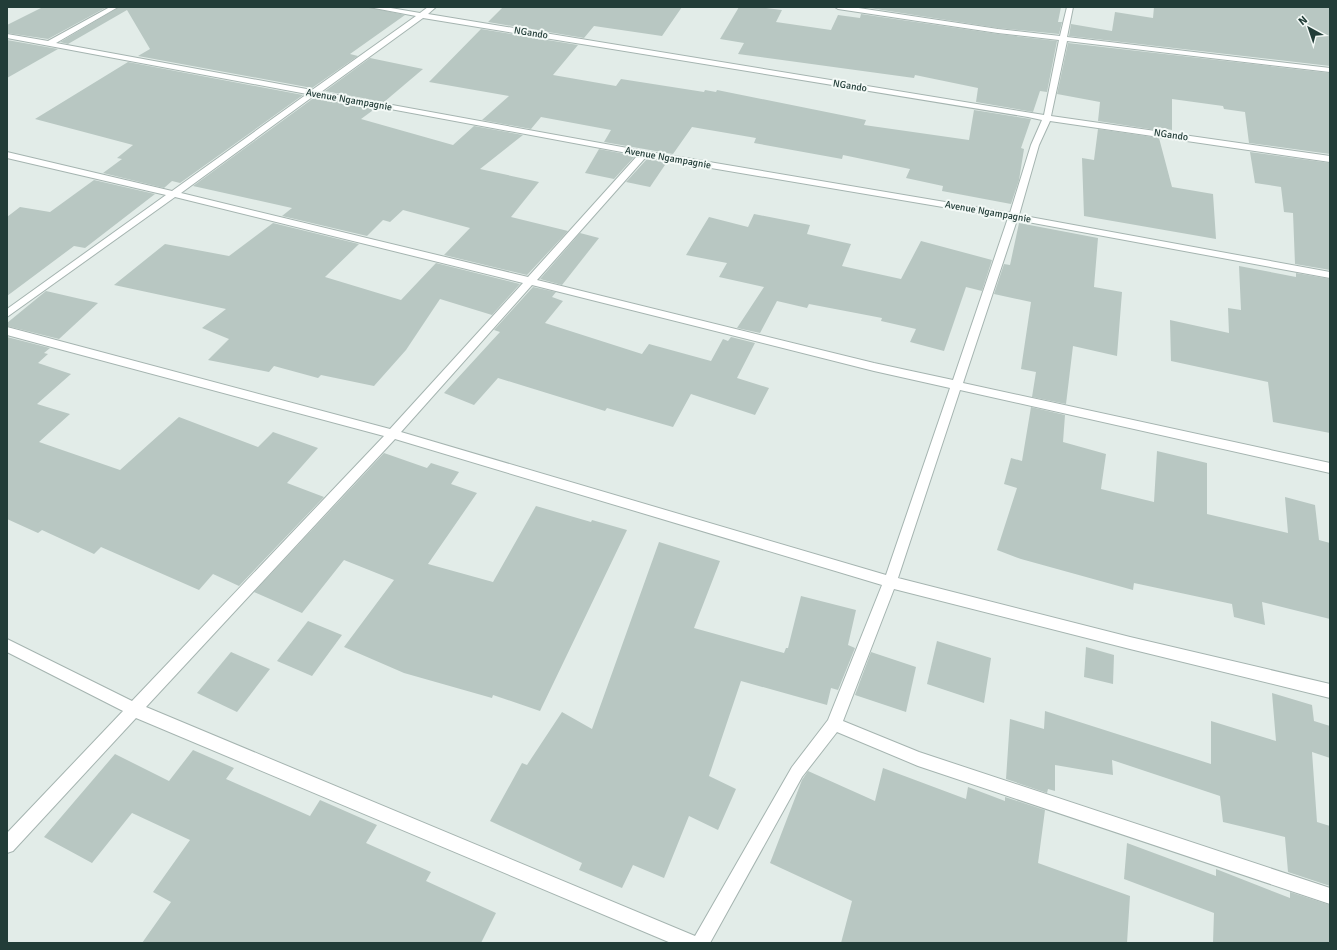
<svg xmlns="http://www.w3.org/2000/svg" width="1337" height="950" viewBox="0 0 1337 950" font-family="Signika,sans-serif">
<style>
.building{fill:#b8c7c2}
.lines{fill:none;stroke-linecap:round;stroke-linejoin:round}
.minor-casing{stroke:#a5b4b0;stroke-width:2}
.minor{fill:#fff;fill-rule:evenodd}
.labels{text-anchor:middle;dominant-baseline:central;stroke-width:4;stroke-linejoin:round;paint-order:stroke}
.far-street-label{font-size:10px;fill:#223d38;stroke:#f3f9f6}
</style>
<rect width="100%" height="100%" fill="#e2ece8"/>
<g class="building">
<polygon points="43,7 107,7 48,39 7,33 7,25"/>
<polygon points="119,7 368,7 405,15 350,54 358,56 312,88 138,56 150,49 127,10 68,44 60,42"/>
<polygon points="503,7 682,7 662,36 594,26 584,38 488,22"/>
<polygon points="739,7 758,7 782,10 776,22 831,30 838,15 860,18 861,14 998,34 1057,41 1047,92 1040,91 1033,112 976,102 978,88 915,75 914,78 738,54 744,43 720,39"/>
<polygon points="863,7 1061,7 1058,22 1062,22 1059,34 998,28"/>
<polygon points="1154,7 1330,7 1330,66 1069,36 1071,24 1112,31 1115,12 1153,18"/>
<polygon points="481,29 578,45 553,75 616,86 621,79 704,92 705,90 716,92 717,90 866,120 864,125 969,140 974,110 1031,119 1021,148 1024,149 1019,180 1011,204 942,191 943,186 906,178 910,169 843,155 842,159 754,143 756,138 692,127 673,154 604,142 611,130 541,117 531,129 482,120 509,96 429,82"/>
<polygon points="7,40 58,49 7,78"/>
<polygon points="1068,43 1330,73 1330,154 1249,143 1245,112 1224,109 1223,106 1172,99 1172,130 1156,127 1156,130 1098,121 1100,102 1057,94"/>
<polygon points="370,58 423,69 384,102 325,91"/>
<polygon points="128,62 303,95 180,183 172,181 164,188 103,173 122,159 117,158 133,145 35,119"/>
<polygon points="315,97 376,108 361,119 453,145 474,126 523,135 480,169 539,182 511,217 568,231 527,275 444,255 470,228 403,210 390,222 383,220 367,236 282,216 292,208 193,186"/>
<polygon points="1098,129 1159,138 1172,187 1213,194 1216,239 1084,216 1082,158 1094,160"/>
<polygon points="599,149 635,156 614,179 585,173"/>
<polygon points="1250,152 1330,163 1330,270 1295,264 1293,213 1284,212 1281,187 1255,183"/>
<polygon points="647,159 667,162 650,187 626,182"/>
<polygon points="94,180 155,194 85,248 74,246 7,296 7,217 20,207 50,212"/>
<polygon points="754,214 810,225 807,234 851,244 842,266 901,279 921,241 992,260 982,291 966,287 944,351 910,342 916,329 881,321 882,318 809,304 807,308 777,301 760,333 737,328 764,287 719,277 727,263 686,255 709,217 748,227"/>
<polygon points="273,223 359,244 325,277 401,300 436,263 520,284 492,315 440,299 406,350 374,386 321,375 318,378 274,366 269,372 208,360 229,339 202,328 226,309 114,285 165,244 229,256"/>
<polygon points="1019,223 1098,238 1094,287 1122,292 1117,356 1073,346 1066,404 1032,397 1036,372 1021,369 1031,302 994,294 1004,264 1010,265"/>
<polygon points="580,233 599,238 562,285 540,279"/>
<polygon points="1239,266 1296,277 1296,273 1330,279 1330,433 1273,422 1268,382 1171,361 1170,320 1229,333 1228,308 1241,310"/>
<polygon points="533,287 556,292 552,297 563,301 545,323 642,354 649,344 711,361 723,339 728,341 731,337 755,343 737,378 769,388 755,415 691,394 673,427 607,408 605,411 498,378 474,405 444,393 500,332 494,330"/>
<polygon points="46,291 98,303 59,339 7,326 7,323"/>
<polygon points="7,337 50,348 44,353 48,354 38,363 71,374 37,404 70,414 39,442 120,470 179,417 258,447 273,432 318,448 287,483 324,497 239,586 213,574 199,590 101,547 94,554 42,530 38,533 7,519"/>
<polygon points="1031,407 1065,415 1063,442 1106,454 1101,489 1154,502 1157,451 1207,463 1207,514 1288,533 1285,497 1315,505 1319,540 1330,543 1330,619 1262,602 1265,625 1234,617 1232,604 1134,583 1133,590 1021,559 997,550 1017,488 1004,484 1011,458 1022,461"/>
<polygon points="384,453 427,468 431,463 459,472 451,484 477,493 428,564 493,582 536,506 591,522 592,520 627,530 540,711 493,695 492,698 404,673 344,647 394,580 344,560 302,613 254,592"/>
<polygon points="659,542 720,561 694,628 784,653 786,648 788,648 801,596 856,610 848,645 855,648 838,690 831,688 827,705 741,681 709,776 736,789 718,830 689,816 664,878 633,865 622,888 579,870 582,863 490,821 522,763 527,765 562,712 592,729"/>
<polygon points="308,621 342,635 312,676 277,661"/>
<polygon points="937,641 991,658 984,703 927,684"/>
<polygon points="1086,647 1114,655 1113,684 1084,677"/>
<polygon points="231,652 270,669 237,712 197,693"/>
<polygon points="871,652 916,667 906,712 855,695"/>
<polygon points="1272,693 1312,705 1314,721 1330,726 1330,758 1312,752 1317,822 1330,826 1330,886 1288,872 1285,837 1223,822 1220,796 1112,760 1113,775 1055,765 1055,791 1048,789 1047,793 1006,779 1010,719 1044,729 1045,711 1211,764 1211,721 1276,741"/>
<polygon points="193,750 234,768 226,779 310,816 320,800 377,825 366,843 431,872 426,881 496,913 481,943 142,943 171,902 153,892 190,840 132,813 92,863 44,837 115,754 169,781"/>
<polygon points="883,768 966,799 968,787 1005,801 1005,797 1045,810 1038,863 1130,896 1127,943 841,943 852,901 770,863 802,780 808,771 875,801"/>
<polygon points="1127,843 1216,876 1216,869 1290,898 1290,892 1330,905 1330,943 1213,943 1214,913 1124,879"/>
</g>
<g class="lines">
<defs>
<path id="minor" d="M110,7h8l-62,36 256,47 104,-74 -47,-9h16l35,6 8,-6h8l-8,7 616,101 15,-75 -61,-7 -160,-24 -3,-2h17l146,22 62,7 7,-29h6l-6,30 263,31v4l-263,-31 -16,75 279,40v6l-280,-41 -11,24 -20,70 311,57v6l-313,-58 -54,163 367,80v10l-370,-83 -62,188 232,59 200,47v14l-200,-49 -236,-60 -51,132 76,31 411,136v16l-412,-138 -81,-34 -35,45 -92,166h-39l-535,-225 -123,133 -6,2v-20l116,-122 -116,-59v-13l125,62 252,-265 -377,-101v-8l383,102 133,-146 -348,-86 -168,120v-8l159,-114 -159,-37v-6l165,39 135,-97 -300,-56v-4l41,7zM423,18l605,99 14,3 -11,25 -21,68 -366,-62 -323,-59zM315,95l323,60 -110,122 -347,-84zM646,157l362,61 -55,162 -79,-17 -337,-83zM532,285l342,86 76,17 -64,187 -485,-143zM395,439l487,146 -54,135 -36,47 -97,169 -549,-229z"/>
</defs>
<use href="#minor" class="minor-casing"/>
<use href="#minor" class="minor"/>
</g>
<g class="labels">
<g class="far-street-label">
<text transform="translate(531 33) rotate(9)">NGando</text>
<text transform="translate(850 86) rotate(9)">NGando</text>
<text transform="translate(349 100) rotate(10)">Avenue Ngampagnie</text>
<text transform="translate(1171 135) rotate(8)">NGando</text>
<text transform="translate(668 158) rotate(10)">Avenue Ngampagnie</text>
<text transform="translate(988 212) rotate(10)">Avenue Ngampagnie</text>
</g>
</g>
<rect width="1337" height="950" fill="none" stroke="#223d38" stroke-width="16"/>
<g transform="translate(1309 28) rotate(320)" stroke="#f3f9f6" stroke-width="3" paint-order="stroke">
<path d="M0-3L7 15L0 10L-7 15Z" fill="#223d38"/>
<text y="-6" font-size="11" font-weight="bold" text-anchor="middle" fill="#223d38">N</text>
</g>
</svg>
